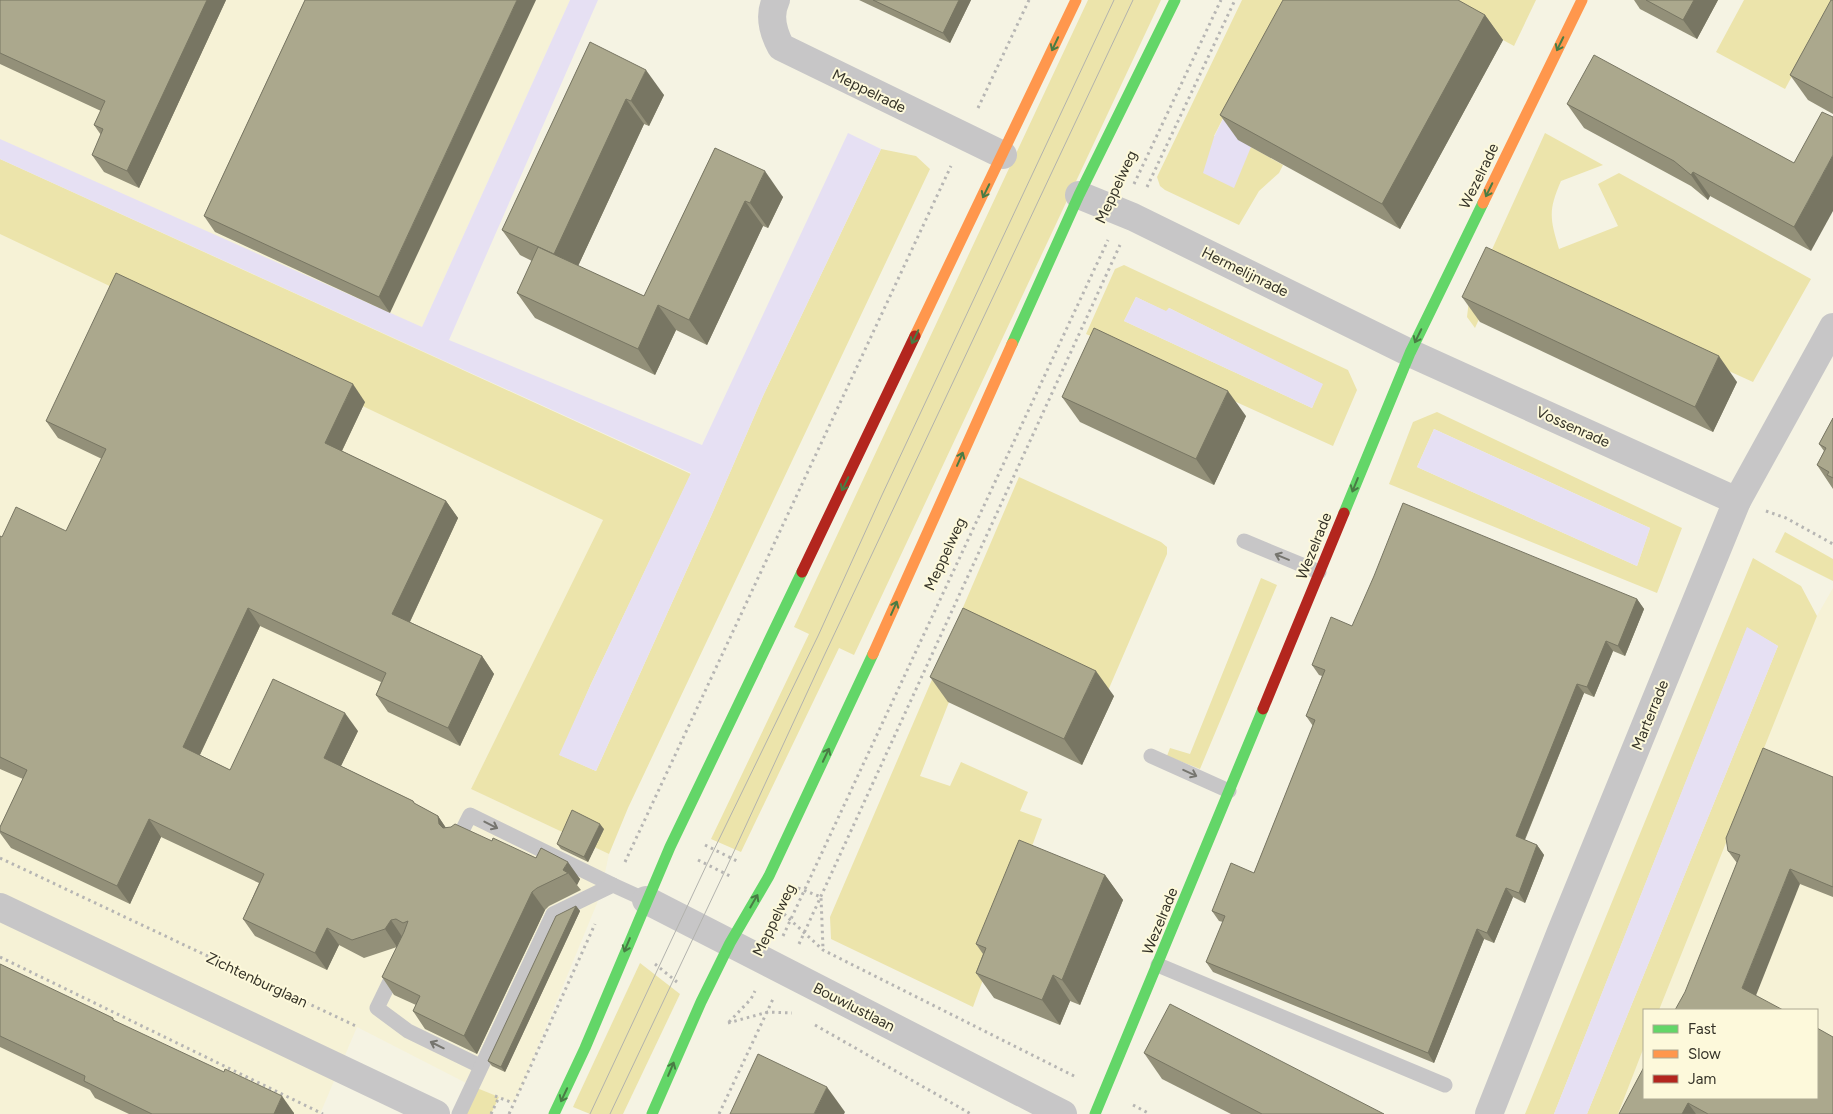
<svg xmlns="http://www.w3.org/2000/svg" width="1833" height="1114" viewBox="0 0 1833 1114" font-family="Figtree,sans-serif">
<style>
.built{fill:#f6f2d6}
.green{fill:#ece4ab;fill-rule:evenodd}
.water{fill:#e6e0f3}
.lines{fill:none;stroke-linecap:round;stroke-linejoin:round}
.path{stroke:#b6b5b3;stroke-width:3;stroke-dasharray:2.5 4;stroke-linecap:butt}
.lane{stroke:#c7c6c7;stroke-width:15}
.street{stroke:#c7c6c7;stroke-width:28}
.fast{stroke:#63d668;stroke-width:11}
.slow{stroke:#ff974d;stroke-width:11}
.jam{stroke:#b3261e;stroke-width:11}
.tram{stroke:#b2b2ad;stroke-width:1}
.wall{fill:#939079}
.shaded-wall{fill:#787663}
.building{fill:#aba88d;stroke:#787663}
.oneway{stroke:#497c44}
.oneway2{stroke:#76756f}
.labels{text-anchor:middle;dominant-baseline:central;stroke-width:4;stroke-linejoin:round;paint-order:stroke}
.street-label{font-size:15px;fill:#343227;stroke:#fdf9db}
</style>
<rect width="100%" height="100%" fill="#f5f3e3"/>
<g class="built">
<polygon points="0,0 570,0 422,327 603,520 471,789 609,854 600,896 521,1088 513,1103 472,1086 357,1027 320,1114 0,1114"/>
<polygon points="1833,588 1833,1114 1618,1114 1644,1047 1644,1098 1817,1098 1817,1010 1659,1010 1817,616"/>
</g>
<g class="green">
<polygon points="1088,0 1161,0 854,655 839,648 741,852 711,839 809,634 794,627"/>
<polygon points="1242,0 1283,0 1214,136 1251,147 1283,165 1279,173 1259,191 1239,225 1165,190 1160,186 1157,177"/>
<polygon points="1430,0 1536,0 1514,46"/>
<polygon points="1744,0 1833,0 1785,89 1716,52"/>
<path d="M1545,133l58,32 -42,16c-13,30 -11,37 -2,68l59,-23 -20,-42 21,-11 192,106 -58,103 -251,-114 -27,60 -8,-11 2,-17z"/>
<polygon points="881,149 916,156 930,169 628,808 609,854 471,789 603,520 0,234 0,159 691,474 591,684 560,755 596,771 712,514 763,396"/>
<path d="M1124,265l224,105 9,20 -24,56 -247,-112 29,-65zM1136,297l31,15 2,-4 153,76 -10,24 -188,-87z"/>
<path d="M1437,412l245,116 -25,65 -268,-109 24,-62zM1434,429l216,99 -13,38 -220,-99z"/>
<polygon points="1019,477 1161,542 1167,547 1167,554 1107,693 978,628 920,776 950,786 961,762 1028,792 1020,811 1042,819 973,1007 831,939 830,917"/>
<polygon points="1785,532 1833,559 1833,581 1775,552"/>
<polygon points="1753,558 1801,586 1817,616 1659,1010 1644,1010 1644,1047 1618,1114 1587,1114 1778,646 1747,628 1554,1114 1525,1114"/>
<polygon points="1261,578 1277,585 1200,769 1167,756 1170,748 1190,754"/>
<polygon points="640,963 680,994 623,1114 590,1114 573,1107"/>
<polygon points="472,1086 499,1097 491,1114 459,1114"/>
</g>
<g class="water">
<polygon points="570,0 598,0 449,340 702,445 848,133 881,149 763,396 712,514 596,771 559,755 591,684 691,473 0,159 0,139 422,327"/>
<polygon points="1283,0 1251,147 1234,188 1203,173 1214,137"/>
<polygon points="1136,297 1166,311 1169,308 1323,384 1312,408 1124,321"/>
<polygon points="1434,429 1650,528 1637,566 1417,467"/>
<polygon points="1747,627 1778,646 1587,1114 1554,1114"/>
</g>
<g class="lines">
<g class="path">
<polyline points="978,108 1029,0"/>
<polyline points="1134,184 1221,0"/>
<polyline points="1147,187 1235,0"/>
<polyline points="1766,511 1786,518 1833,544"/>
<polyline points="705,845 739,862"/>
<polyline points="0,858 358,1027"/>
<polyline points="698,860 732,877"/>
<polyline points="625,862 951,166"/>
<polyline points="798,888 821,897 823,949"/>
<polyline points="784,914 823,950 1076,1077"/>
<polyline points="783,936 1108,240"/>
<polyline points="799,944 1120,245"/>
<polyline points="0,957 323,1114"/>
<polyline points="655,964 677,982"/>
<polyline points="729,1022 751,999 755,991"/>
<polyline points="728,1023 768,1012 792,1013"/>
<polyline points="815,1025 971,1114"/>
<polyline points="495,1096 513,1103"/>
<polyline points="1133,1105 1150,1114"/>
<polyline points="491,1114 499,1097"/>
<polyline points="509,1114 595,924"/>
<polyline points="719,1114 773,999"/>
</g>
<g class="lane">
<polyline points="1244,541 1319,572"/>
<polyline points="1151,756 1229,791"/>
<polyline points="459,837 470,815 613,885"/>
<polyline points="1158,965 1445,1085"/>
<polyline points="396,969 377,1008 408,1031 480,1066"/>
<polyline points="459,1114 553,914 613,885 646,900"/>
</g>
<g class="street">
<path d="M776,0c-8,16 -3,32 5,47l222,108"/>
<polyline points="1079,195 1133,217 1410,353 1737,501"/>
<polyline points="646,900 1063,1114"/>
<polyline points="0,907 436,1114"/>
<polyline points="1489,1114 1560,934 1737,501 1833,327"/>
</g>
<g class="fast">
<polyline points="1012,344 1079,195 1175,0"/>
<polyline points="1344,513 1410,353 1483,203"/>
<polyline points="554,1114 585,1048 670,847 802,572"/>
<polyline points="652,1114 701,1002 730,943 769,876 873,654"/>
<polyline points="1095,1114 1263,709"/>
</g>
<g class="slow">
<polyline points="1483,203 1582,0"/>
<polyline points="915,336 1076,0"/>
<polyline points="873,654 1012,344"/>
</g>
<g class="jam">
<polyline points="802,572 915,336"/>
<polyline points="1263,709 1344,513"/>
</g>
<g class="tram">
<polyline points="590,1114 707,864 818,636 882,495 1114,0"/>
<polyline points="610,1114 724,873 824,656 1133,0"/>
</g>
</g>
<g class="wall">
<polygon points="0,0 226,0 139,188 104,172 92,155 101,135 94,125 101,111 0,64"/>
<polygon points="305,0 390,313 215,232 204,216"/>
<polygon points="859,0 971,0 950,43"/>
<polygon points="1634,0 1718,0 1697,39 1640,9"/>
<polygon points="1833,0 1833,114 1808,100 1790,75"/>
<polygon points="1485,15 1503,40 1400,229 1238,140 1220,115"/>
<polygon points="590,42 664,95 649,126 644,124 578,266 644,296 715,148 783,197 768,228 763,226 707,345 676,330 655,375 535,318 517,293 532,261 520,255 502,230"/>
<polygon points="1567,104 1794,163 1811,251 1710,196 1708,200 1691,186 1584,128"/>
<polygon points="1462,297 1737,382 1713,432 1480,322"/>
<polygon points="1062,397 1246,416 1214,485 1080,422"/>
<polygon points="365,402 342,451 446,501 458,518 410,622 482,656 494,674 460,746 388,712 376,695 381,682 260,626 200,755 230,770 358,731 341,766 413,801 415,804 438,816 446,828 492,841 536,858 541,848 580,879 577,885 581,890 549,906 545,910 477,1054 425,1029 413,1011 416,1005 394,995 382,977 397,947 364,958 339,945 327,970 255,936 243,919 259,883 161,837 130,904 11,848 0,833 0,827 23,779 0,769 0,536 2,537 66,531 102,459 58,438 46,421"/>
<polygon points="1833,418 1833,489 1817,465 1824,451 1819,444"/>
<polygon points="1637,599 1644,609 1625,656 1613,651 1594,697 1584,693 1525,840 1537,845 1544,855 1525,903 1513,897 1494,943 1484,939 1434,1063 1213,972 1206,962 1223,922 1219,921 1212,911 1254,873 1313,726 1306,716 1322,676 1319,675 1312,665 1352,626"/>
<polygon points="930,677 1114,696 1082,765 948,702"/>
<polygon points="1833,777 1833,897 1800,884 1737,863 1728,851"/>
<polygon points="604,829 588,862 561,849 557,844"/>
<polygon points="1105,875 1123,900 1080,1005 1070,1001 1060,1025 994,998 976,973 983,954 976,944"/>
<polygon points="576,906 580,911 505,1072 492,1066 488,1061"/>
<polygon points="0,964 115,1021 294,1113 294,1114 129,1114 95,1098 90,1090 0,1047"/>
<polygon points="1144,1053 1384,1114 1231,1114 1162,1079"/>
<polygon points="1644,1067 1833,1114 1619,1114"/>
</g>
<g class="shaded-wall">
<polygon points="207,0 226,0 139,188 127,171"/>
<polygon points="517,0 536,0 390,313 379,297"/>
<polygon points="959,0 971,0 950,43 943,33"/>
<polygon points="1694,0 1718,0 1697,39 1683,20"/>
<polygon points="1485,15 1503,40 1400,229 1382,204"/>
<polygon points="646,70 664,95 649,126 631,101"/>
<polygon points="626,99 644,124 572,279 554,254"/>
<polygon points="1833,155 1833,211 1811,251 1794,227"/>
<polygon points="765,171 783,197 768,228 750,203"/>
<polygon points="1693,172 1710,196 1708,200 1691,175"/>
<polygon points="745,201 763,226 707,345 689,320"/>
<polygon points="658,305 676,330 655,375 638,349"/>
<polygon points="1719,356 1737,382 1713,432 1695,407"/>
<polygon points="353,384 365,402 337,461 325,443"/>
<polygon points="1228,391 1246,416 1214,485 1196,459"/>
<polygon points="446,501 458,518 405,632 392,614"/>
<polygon points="1637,599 1644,609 1625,656 1618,646"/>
<polygon points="248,608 260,626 195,765 183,747"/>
<polygon points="1606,641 1613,651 1594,697 1587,687"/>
<polygon points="482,656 494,674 460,746 448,728"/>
<polygon points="1096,671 1114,696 1082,765 1064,739"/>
<polygon points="1577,684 1584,693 1522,846 1516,836"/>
<polygon points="345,713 358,731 336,776 324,758"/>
<polygon points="438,816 450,834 439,824"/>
<polygon points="149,819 161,837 130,904 117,886"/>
<polygon points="600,824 604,829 588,862 584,857"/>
<polygon points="1537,845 1544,855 1525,903 1519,893"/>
<polygon points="568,862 580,879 577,885 568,873 563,870"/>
<polygon points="1790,869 1800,884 1753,1003 1742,988"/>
<polygon points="1105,875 1123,900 1080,1005 1062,980"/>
<polygon points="1506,888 1513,897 1494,943 1487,933"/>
<polygon points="532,892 545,910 477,1054 464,1036"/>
<polygon points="576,906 580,911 505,1072 501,1067"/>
<polygon points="391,920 403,938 397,947 385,929"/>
<polygon points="327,928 339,945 327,970 315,953"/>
<polygon points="1477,929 1484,939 1434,1063 1428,1053"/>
<polygon points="1053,975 1070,1001 1060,1025 1042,1000"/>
<polygon points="827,1087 845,1112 844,1114 814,1114"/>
<polygon points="282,1096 294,1113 294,1114 274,1114"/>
<polygon points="1688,1103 1696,1114 1682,1114"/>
</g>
<g class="building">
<polygon points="0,0 207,0 127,171 92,155 103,129 94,125 105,101 0,53"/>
<polygon points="305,0 517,0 379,297 204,216"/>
<polygon points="873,0 959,0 943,33"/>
<polygon points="1283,0 1458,0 1485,15 1382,204 1220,115"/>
<polygon points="1646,0 1694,0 1683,20"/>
<polygon points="1831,0 1833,0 1833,98 1790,75"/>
<polygon points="590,42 646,70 631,101 626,99 554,254 502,230"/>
<polygon points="1594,55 1794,163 1822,112 1833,117 1833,155 1794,227 1693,172 1691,175 1674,161 1567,104"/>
<polygon points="715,148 765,171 750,203 745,201 689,320 658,305 638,349 517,293 538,247 644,296"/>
<polygon points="1486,247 1719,356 1695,407 1462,297"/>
<polygon points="116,273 353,384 325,443 446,501 392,614 482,656 448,728 376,695 386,673 248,608 183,747 230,770 273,679 345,713 324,758 413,801 414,803 438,816 439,824 443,828 451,827 455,824 492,841 493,838 536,858 541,848 568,862 563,870 568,873 537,888 532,892 464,1036 413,1011 420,996 382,977 404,932 408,921 403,923 396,919 391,920 385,929 352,940 327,928 315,953 243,919 264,874 149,819 117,886 0,831 0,827 27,770 0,757 0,536 2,537 16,507 66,531 106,449 46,421"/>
<polygon points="1094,328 1228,391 1196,459 1062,397"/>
<polygon points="1833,418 1833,478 1827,475 1829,472 1817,465 1826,448 1819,444"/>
<polygon points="1403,503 1637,599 1618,646 1606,641 1587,687 1577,684 1516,836 1537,845 1519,893 1506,888 1487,933 1477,929 1428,1053 1206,962 1225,916 1212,911 1231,863 1254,873 1315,720 1306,716 1325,670 1312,665 1331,617 1352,626 1374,576"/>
<polygon points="963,608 1096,671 1064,739 930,677"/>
<polygon points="1763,748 1833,777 1833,887 1790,869 1742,988 1783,1010 1675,1010 1685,992 1740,855 1728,851 1726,838"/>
<polygon points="572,810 600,824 584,857 557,844"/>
<polygon points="1019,840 1105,875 1062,980 1053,975 1042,1000 976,973 986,948 976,944"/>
<polygon points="576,906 501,1067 488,1061 556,916"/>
<polygon points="0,964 113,1018 113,1020 224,1072 225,1069 282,1096 274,1114 275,1114 152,1114 84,1081 85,1076 0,1036"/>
<polygon points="1170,1004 1384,1114 1262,1114 1144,1053"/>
<polygon points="1817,1028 1833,1037 1833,1114 1708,1114 1688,1103 1682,1114 1619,1114 1644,1067 1644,1098 1817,1098"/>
<polygon points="758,1054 827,1087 814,1114 730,1114"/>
</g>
<defs><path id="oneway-shaft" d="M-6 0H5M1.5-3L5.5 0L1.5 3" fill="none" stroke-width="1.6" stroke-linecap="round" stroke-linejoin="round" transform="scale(1.25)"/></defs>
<g class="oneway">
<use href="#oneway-shaft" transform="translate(1055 44) rotate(115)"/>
<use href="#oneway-shaft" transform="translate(1560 44) rotate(116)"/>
<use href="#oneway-shaft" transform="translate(1489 190) rotate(116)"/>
<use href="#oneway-shaft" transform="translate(986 191) rotate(116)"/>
<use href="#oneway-shaft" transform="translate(1418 336) rotate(116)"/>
<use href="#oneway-shaft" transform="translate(915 337) rotate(116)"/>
<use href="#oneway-shaft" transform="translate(960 459) rotate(-66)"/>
<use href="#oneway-shaft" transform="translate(845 484) rotate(116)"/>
<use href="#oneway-shaft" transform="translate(1355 485) rotate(112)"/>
<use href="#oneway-shaft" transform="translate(894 608) rotate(-66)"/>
<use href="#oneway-shaft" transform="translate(826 755) rotate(-65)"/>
<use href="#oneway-shaft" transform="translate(754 901) rotate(-60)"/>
<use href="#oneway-shaft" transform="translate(627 945) rotate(113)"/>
<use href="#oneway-shaft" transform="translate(671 1069) rotate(-67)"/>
<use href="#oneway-shaft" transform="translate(564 1095) rotate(115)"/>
</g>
<g class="oneway2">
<use href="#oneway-shaft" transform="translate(1282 557) rotate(-157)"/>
<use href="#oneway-shaft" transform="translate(1190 773) rotate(25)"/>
<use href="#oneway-shaft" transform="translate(491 825) rotate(27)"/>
<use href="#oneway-shaft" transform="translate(437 1045) rotate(-154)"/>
</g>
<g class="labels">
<g class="street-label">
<text transform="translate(869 91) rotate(26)">Meppelrade</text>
<text transform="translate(1479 176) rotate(-64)">Wezelrade</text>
<text transform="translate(1116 187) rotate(-65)">Meppelweg</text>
<text transform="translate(1245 272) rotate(26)">Hermelijnrade</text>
<text transform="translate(1573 427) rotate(24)">Vossenrade</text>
<text transform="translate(1314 546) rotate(-68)">Wezelrade</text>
<text transform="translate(945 554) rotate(-65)">Meppelweg</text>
<text transform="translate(1650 715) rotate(-68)">Marterrade</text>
<text transform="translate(774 920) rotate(-64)">Meppelweg</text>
<text transform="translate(1160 921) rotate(-68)">Wezelrade</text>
<text transform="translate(257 980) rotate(25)">Zichtenburglaan</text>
<text transform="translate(854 1007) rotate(27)">Bouwlustlaan</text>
</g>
</g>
<rect x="1643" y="1009" width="175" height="90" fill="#fdf9db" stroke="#ada993"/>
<rect x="1653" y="1025" width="25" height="8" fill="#63d668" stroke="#ada993"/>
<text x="1688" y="1034" font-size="15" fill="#343227">Fast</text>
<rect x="1653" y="1050" width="25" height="8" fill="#ff974d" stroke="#ada993"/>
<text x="1688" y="1059" font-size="15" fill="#343227">Slow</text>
<rect x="1653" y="1075" width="25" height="8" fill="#b3261e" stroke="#ada993"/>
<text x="1688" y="1084" font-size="15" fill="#343227">Jam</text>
</svg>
